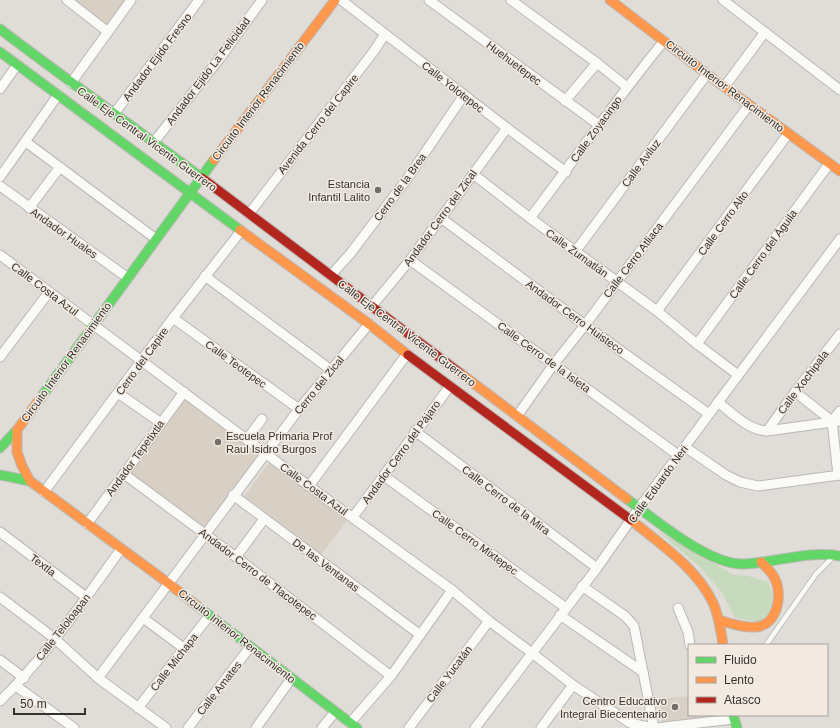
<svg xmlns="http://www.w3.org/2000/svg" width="840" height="728" viewBox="0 0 840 728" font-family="Helvetica,sans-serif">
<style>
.built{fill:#d8cfc5}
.green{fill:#c7dabd}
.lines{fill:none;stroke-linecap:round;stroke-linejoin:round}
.lane-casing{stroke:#bbb8b4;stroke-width:6}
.street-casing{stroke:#bbb8b4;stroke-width:11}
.fast-casing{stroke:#bbb8b4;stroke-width:11}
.slow-casing{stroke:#bbb8b4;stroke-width:11}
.jam-casing{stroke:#bbb8b4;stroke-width:11}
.lane{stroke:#fafaf9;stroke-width:4.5}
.street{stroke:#fafaf9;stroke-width:9}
.fast{stroke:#63d668;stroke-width:9}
.slow{stroke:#ff974d;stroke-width:9}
.jam{stroke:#b3261e;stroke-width:9}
.poi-dot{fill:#716e69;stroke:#f2eae1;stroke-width:1.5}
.labels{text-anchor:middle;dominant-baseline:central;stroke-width:3;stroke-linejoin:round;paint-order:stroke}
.street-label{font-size:11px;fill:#35322e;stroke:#f2eae1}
.poi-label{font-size:11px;fill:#35322e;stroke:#f2eae1;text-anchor:end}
</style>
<rect width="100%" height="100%" fill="#e0dcd7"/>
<g class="built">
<polygon points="73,0 128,0 108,27"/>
<polygon points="183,397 259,456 203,531 126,474"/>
<polygon points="270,462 347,521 320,556 243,498"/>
<polygon points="689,696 689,715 699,715 699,721 663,725 660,699"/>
</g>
<polygon class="green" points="656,530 734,575 748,576 768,582 773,595 770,612 759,622 735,618 722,593 700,567"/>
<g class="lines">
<defs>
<polyline id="lane" points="766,645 816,574 834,556"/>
<g id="street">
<polyline points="67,0 108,32"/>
<polyline points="341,0 507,128 566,172"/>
<polyline points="429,0 599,125"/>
<polyline points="511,0 597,63 627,87"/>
<polyline points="723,0 840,90"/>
<polyline points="71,83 131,0"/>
<polyline points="725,86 765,32"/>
<polyline points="0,89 17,65"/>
<polyline points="565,101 597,63"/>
<polyline points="114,114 199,0"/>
<polyline points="26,142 156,239"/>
<polyline points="154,142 220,58 262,0"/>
<polyline points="473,174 530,218 657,311 697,344 738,375"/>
<polyline points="0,177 58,95"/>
<polyline points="0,186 128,278"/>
<polyline points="29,208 60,167"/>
<polyline points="249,214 374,51 385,34"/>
<polyline points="441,218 585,325 709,414"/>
<path d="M530,218c45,-59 87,-120 134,-177"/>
<polyline points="575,252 707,74"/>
<polyline points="0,255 309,486 452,590 489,621 532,653 573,685 630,723 653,728"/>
<polyline points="410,260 678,455"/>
<polyline points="331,275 350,254 407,179 464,95"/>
<polyline points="205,276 331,370"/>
<polyline points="372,306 410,260 507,128"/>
<polyline points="657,311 788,134"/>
<polyline points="173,318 299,409"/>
<polyline points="697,344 829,164"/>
<polyline points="0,357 49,292"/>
<polyline points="795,392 832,421"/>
<polyline points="118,393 161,423"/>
<path d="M718,402c14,11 30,28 49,29l73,-10"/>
<polyline points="517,416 554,364 585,325 749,105"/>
<polyline points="415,431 597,568"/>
<polyline points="767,431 795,392 840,334"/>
<polyline points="247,439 262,419"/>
<polyline points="685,447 726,475 740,482 758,486 840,475"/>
<polyline points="124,474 236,557 391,676"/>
<polyline points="838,475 832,421 840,411"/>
<polyline points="384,476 566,608"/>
<polyline points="309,486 407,354"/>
<polyline points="44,492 173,318 241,231"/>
<polyline points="233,495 419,634"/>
<polyline points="353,517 450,386"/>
<polyline points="87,524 184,392"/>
<polyline points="0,532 86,597"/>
<polyline points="236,557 264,519"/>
<polyline points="582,586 625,616 634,626 654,728"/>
<polyline points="0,597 54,638 98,678 166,728"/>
<polyline points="678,608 688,632 690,645"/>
<polyline points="560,615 643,672"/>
<polyline points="143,618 185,649"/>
<polyline points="0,660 24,678"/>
<polyline points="98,678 299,409 369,324"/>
<polyline points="16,686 74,728"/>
<path d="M0,701c45,-43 84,-101 121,-152"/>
<polyline points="138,708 209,616"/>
<polyline points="350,723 391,676 452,590"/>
<polyline points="188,728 250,647"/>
<polyline points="256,728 291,679"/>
<polyline points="322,728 335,712"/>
<polyline points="409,728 489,621"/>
<polyline points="475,728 597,568 639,508 840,239"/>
<polyline points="541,728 573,685"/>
<polyline points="656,728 733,719"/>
</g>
<g id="fast">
<path d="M0,29c67,51 135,99 202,149"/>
<polyline points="0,52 240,230"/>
<polyline points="39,400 214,160"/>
<polyline points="0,448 17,430"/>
<polyline points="0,475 30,481"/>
<path d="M627,499c27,20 82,66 116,65 33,-1 64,-14 97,-8"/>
<polyline points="196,605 357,728"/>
<polyline points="733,715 737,728"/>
</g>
<g id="slow">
<polyline points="610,0 707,74 840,171"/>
<polyline points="214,160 335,0"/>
<polyline points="240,230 369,324 408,355"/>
<polyline points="460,373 627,499"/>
<polyline points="39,400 17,430 17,452 22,466 30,481 168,583 196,605"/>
<path d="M631,520c29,24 66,48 82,83 6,13 8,28 10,42"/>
<path d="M719,620c12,4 25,8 37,7 21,-2 27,-31 19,-48 -3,-7 -9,-12 -14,-17"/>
</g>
<g id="jam">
<polyline points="202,178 460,373"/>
<polyline points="408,355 631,520"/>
</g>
</defs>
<use href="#lane" class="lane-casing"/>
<use href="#street" class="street-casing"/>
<use href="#fast" class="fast-casing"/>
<use href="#slow" class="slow-casing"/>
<use href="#jam" class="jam-casing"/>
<use href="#lane" class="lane"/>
<use href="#street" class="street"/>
<use href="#fast" class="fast"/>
<use href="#slow" class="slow"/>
<use href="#jam" class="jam"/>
</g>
<g class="poi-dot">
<circle cx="378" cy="190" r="4"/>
<circle cx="218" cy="442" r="4"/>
<circle cx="675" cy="707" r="4"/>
</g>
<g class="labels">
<g class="street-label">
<text transform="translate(157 57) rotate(-53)">Andador Ejido Fresno</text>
<text transform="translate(514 63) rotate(37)">Huehuetepec</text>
<text transform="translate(208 71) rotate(-53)">Andador Ejido La Felicidad</text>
<text transform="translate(725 86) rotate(37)">Circuito Interior Renacimiento</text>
<text transform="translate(453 87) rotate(38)">Calle Yolotepec</text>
<text transform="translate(258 101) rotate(-53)">Circuito Interior Renacimiento</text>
<text transform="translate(318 124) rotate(-52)">Avenida Cerro del Capire</text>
<text transform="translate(596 129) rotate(-54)">Calle Zoyacingo</text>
<text transform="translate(147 139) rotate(36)">Calle Eje Central Vicente Guerrero</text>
<text transform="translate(641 163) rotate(-53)">Calle Aviluz</text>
<text transform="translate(400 187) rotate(-54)">Cerro de la Brea</text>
<text transform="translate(440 218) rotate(-54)">Andador Cerro del Zical</text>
<text transform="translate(723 223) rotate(-54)">Calle Cerro Alto</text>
<text transform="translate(64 233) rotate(35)">Andador Huales</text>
<text transform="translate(577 253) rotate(36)">Calle Zumatlán</text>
<text transform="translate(763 254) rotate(-54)">Calle Cerro del Águila</text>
<text transform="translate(633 260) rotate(-53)">Calle Cerro Atliaca</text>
<text transform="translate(45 289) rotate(37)">Calle Costa Azul</text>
<text transform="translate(575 317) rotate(36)">Andador Cerro Huisteco</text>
<text transform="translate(407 333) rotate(37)">Calle Eje Central Vicente Guerrero</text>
<text transform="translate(544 357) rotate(36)">Calle Cerro de la Isleta</text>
<text transform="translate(142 361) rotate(-54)">Cerro del Capire</text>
<text transform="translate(66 362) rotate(-54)">Circuito Interior Renacimiento</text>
<text transform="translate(236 364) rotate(36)">Calle Teotepec</text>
<text transform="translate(803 382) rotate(-53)">Calle Xochipala</text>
<text transform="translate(319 385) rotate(-51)">Cerro del Zical</text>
<text transform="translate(401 452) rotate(-54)">Andador Cerro del Pájaro</text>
<text transform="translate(135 458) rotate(-54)">Andador Tepetixtla</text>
<text transform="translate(658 484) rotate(-54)">Calle Eduardo Neri</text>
<text transform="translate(314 489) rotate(36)">Calle Costa Azul</text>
<text transform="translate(506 500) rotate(37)">Calle Cerro de la Mira</text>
<text transform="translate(475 542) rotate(36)">Calle Cerro Mixtepec</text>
<text transform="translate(43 565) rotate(37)">Textla</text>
<text transform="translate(326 565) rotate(37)">De las Ventanas</text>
<text transform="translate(258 574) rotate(37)">Andador Cerro de Tlacotepec</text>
<text transform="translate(63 627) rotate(-52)">Calle Teloloapan</text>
<text transform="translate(237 636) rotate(38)">Circuito Interior Renacimiento</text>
<text transform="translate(174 662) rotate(-52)">Calle Michapa</text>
<text transform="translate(449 674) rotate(-53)">Calle Yucatán</text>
<text transform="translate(219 688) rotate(-52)">Calle Amates</text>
</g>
<g class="poi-label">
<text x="370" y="184">Estancia<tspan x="370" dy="13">Infantil Lalito</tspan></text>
<text x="226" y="436" text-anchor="start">Escuela Primaria Prof<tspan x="226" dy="13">Raul Isidro Burgos</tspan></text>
<text x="667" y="701">Centro Educativo<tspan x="667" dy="13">Integral Biecentenario</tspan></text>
</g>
</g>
<rect x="688" y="644" width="140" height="72" fill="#f2eae1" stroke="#a6a099"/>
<rect x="696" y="657" width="20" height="6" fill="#63d668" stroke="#a6a099"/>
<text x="724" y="664" font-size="12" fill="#35322e">Fluido</text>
<rect x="696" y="677" width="20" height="6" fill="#ff974d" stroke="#a6a099"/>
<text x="724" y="684" font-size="12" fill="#35322e">Lento</text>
<rect x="696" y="697" width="20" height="6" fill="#b3261e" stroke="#a6a099"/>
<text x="724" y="704" font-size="12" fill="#35322e">Atasco</text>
<path d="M14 708v6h71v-6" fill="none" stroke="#35322e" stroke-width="2"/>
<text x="20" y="708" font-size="12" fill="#35322e" stroke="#f2eae1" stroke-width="3" paint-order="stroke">50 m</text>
</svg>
